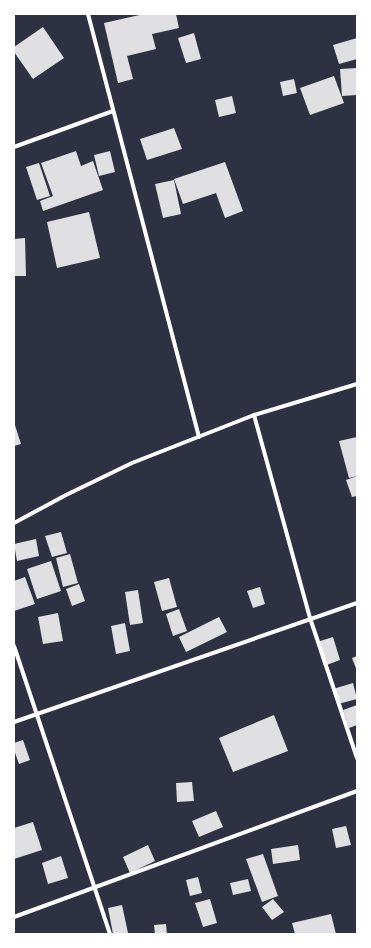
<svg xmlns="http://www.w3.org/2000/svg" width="371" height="948" viewBox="0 0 371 948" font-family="Manrope,sans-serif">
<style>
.building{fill:#e0e0e3}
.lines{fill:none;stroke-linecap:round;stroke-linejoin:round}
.minor{stroke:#fff;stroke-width:4}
</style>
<rect width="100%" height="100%" fill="#2d3142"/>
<g class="building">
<polygon points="144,14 176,14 179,28 152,34 156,49 127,56 133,79 118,83 104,23"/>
<polygon points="43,27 64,58 33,79 14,52 14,47"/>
<polygon points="194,33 201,59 186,63 178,38"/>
<polygon points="357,38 357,59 339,64 333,45"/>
<polygon points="357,68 357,95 342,96 340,69"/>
<polygon points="334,76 344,103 310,115 300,88"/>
<polygon points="294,79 297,93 283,96 280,82"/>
<polygon points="232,96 236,113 219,117 215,100"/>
<polygon points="174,128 182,149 147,160 140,139"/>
<polygon points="76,151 81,166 93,161 103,190 43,211 40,201 53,196 41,163"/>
<polygon points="110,151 115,172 99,176 94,155"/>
<polygon points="225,162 243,211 225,218 216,193 183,204 174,179"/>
<polygon points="39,163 50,196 37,200 26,167"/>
<polygon points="174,180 181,214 163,218 155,184"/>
<polygon points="89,212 100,258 57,268 47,222"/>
<polygon points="25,238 26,276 14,276 14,239"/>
<polygon points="14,422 21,444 14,446"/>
<polygon points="357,437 357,476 349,478 339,441"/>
<polygon points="357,476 357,496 352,497 346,480"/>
<polygon points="61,532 67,553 52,557 45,536"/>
<polygon points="36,539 39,556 17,561 14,544"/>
<polygon points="70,554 78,583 63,587 56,558"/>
<polygon points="51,561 61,591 37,599 27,569"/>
<polygon points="25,577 35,604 14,611 14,581"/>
<polygon points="169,578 177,607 162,611 154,582"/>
<polygon points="79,584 85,601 72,606 66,589"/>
<polygon points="260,587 265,604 253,608 247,591"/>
<polygon points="138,590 143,623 130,625 125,592"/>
<polygon points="179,609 187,631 173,636 166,614"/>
<polygon points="58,613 63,641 43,644 38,617"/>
<polygon points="219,617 227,632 186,652 179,637"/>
<polygon points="125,623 130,651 116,654 111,626"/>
<polygon points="333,637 340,660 324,666 317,642"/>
<polygon points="357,656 357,671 352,658"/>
<polygon points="353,683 357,699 338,704 333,689"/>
<polygon points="357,705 357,725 349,728 343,710"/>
<polygon points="274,715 288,751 233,772 219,738"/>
<polygon points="23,740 30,760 19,764 14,750 14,743"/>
<polygon points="192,782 194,801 177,802 176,783"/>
<polygon points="216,811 223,827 199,837 192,821"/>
<polygon points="33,822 42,850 14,859 14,828"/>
<polygon points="346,826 351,845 336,848 332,829"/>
<polygon points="148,845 155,861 130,873 123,857"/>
<polygon points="298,845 300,860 273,864 271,849"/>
<polygon points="263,854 278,896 262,902 246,859"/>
<polygon points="61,856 68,878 48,884 42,863"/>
<polygon points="198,877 202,893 190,896 186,880"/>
<polygon points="248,879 251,891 233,895 230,883"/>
<polygon points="210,899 217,923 203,927 195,903"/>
<polygon points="273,899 284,912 272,920 262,907"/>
<polygon points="122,905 128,933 113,934 108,908"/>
<polygon points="331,914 336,934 295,934 292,923"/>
<polygon points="166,924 167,934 155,934 154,925"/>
</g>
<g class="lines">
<g class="minor">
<polyline points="88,14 199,437"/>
<polyline points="14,147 113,111"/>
<polyline points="254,415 310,618 357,758"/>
<polyline points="14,523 66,495 132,463 254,415 357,384"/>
<polyline points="14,646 110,934"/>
<polyline points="14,722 357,603"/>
<polyline points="14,917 357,791"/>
</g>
</g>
<rect width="371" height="948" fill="none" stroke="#ffffff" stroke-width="30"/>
</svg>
